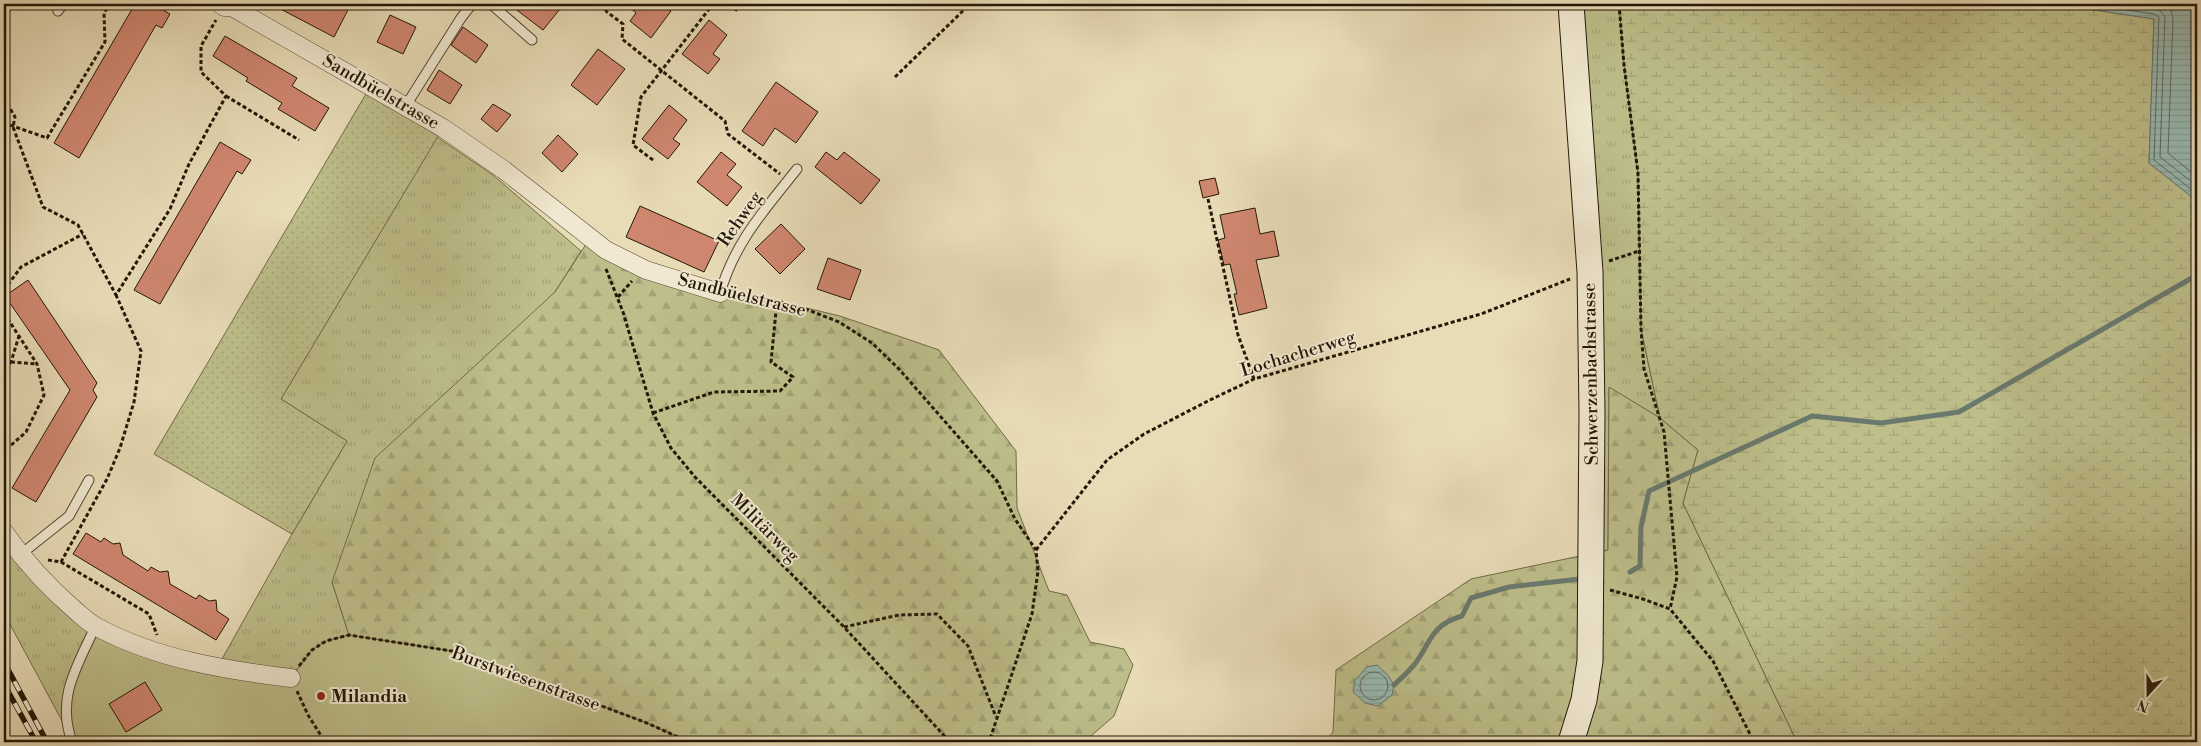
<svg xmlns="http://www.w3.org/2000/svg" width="2201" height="746" viewBox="0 0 2201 746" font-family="'Libre Bodoni',serif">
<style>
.grass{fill:url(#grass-tufts);stroke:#706a48}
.forest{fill:url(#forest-firs);stroke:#706a48}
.wetland{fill:url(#wetland-marsh);stroke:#706a48}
.park{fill:#bdbe8a;stroke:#706a48}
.garden{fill:url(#garden-dots);stroke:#706a48}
.water{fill:url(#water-rules);stroke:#69796e}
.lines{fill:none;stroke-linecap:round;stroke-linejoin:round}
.shore{stroke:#5e685d;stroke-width:1}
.stream{stroke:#69796e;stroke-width:5}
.building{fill:#d08770;stroke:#231707}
.lane-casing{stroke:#544833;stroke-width:11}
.street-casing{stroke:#544833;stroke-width:19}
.secondary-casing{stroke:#231707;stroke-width:27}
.path{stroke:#231707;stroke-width:3;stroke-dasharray:4 2.5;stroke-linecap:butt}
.lane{stroke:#f0e8d0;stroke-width:9}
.street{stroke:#f0e8d0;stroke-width:18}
.secondary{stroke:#f0e8d0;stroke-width:25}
.rail-casing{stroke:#231707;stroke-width:5.5}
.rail{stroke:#f0e8d0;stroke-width:4;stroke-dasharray:11;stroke-linecap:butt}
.poi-dot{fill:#8f2418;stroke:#f0e8d0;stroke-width:2}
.labels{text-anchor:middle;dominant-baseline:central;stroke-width:4;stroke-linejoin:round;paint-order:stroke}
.street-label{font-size:18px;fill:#231707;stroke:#f0e8d0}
.poi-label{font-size:18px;font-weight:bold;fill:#231707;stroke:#f0e8d0;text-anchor:start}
</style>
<defs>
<pattern id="grass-tufts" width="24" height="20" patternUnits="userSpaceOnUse" patternTransform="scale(1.25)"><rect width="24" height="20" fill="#bdbe8a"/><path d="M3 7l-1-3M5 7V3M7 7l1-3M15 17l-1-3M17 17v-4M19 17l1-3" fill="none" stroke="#a2a376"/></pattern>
<pattern id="forest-firs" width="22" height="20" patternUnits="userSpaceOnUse" patternTransform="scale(1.25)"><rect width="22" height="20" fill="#bdbe8a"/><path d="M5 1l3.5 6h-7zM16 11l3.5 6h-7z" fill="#a2a376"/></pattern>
<pattern id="wetland-marsh" width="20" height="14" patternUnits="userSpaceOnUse" patternTransform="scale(1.25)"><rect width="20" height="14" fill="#bdbe8a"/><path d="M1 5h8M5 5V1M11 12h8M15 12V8" fill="none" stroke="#a2a376"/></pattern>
<pattern id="garden-dots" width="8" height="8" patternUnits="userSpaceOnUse" patternTransform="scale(1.25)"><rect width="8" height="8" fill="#bdbe8a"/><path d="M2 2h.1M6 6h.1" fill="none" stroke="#a2a376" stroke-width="1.8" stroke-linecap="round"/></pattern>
<pattern id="water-rules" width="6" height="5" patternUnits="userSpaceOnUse" patternTransform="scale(1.25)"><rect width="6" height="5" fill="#98bab3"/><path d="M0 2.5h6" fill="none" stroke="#839f98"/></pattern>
</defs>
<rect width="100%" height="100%" fill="#e8dcb7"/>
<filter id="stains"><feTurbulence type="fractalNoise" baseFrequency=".004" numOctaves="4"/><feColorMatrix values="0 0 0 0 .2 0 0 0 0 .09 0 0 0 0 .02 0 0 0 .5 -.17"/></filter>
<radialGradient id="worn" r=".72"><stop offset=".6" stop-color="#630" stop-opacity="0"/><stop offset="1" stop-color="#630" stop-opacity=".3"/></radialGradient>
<g class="grass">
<polygon points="1571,4 1619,4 1624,65 1638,173 1641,329 1660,418 1609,388 1608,550 1592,555"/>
<path d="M437,137l56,38 88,76 -26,41 -223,290 17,53c-33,9 -39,15 -58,43l-74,-10 75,-134 55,-93 -66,-42z"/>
<polygon points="4,532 95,627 68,732 4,613"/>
</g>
<g class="forest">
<polygon points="590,238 720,293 777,301 840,316 939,350 1016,451 1017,508 1049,591 1067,595 1090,642 1124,649 1133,665 1114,716 1084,742 689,742 647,723 458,652 349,635 332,582 375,458 555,292"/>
<polygon points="1609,387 1660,418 1698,450 1683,503 1797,742 1325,742 1333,732 1336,670 1471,579 1608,550"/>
</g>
<polygon class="wetland" points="1619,4 2072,4 2075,7 2154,19 2149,163 2197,201 2197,742 1797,742 1683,503 1698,450 1660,418 1641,329 1638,173 1624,65"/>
<polygon class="park" points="95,627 122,639 291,678 312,650 326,641 349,635 458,652 647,723 689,742 72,742 65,708"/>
<polygon class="garden" points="370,87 443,128 281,399 347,441 292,534 154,454"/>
<g class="water">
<polygon points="2072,4 2197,4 2197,201 2149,163 2154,19 2075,7"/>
<polygon points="1377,665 1387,674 1394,685 1392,695 1378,706 1365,703 1353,692 1355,680 1367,667"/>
</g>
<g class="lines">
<g class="shore">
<polyline points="2088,4 2154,14 2159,17 2154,160 2197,194"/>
<polyline points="2131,4 2157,8 2165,16 2160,157 2197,186"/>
<polyline points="2165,4 2171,10 2173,20 2168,153 2197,177"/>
<circle cx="1374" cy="686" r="14"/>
</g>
<g class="stream">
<polyline points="1630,572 1640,566 1641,527 1649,491 1812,416 1881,423 1959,412 2197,275"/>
<path d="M1394,685c7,-6 14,-13 20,-20 18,-23 15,-39 48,-49l9,-18 38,-11 71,-8"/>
</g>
</g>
<g class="building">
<polygon points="135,4 153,4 170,14 162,28 156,25 79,158 54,143"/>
<polygon points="271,4 351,4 334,37"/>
<polygon points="509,4 564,4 543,30"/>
<polygon points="626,4 662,4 671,11 651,38 630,21 636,13"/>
<polygon points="390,15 416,27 403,54 377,42"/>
<polygon points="709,20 727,35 713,54 720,59 708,74 682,54"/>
<polygon points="463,27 488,45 476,63 451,45"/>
<polygon points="225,36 297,78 292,86 329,108 315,131 278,109 282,103 246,81 248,78 213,56"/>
<polygon points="598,49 625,69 597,105 571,85"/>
<polygon points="439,70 462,85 450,104 427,90"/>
<polygon points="776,82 818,112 796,143 775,128 763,146 742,131"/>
<polygon points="493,104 511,115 497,132 481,119"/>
<polygon points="669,105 687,120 673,139 680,144 668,159 642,139"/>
<polygon points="558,135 578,154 562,172 542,153"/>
<polygon points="220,142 251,160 242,174 237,171 160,304 134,290"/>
<polygon points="721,152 736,164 727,175 742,187 727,206 697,182"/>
<polygon points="826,152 837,160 844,152 880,180 861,204 815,167"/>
<polygon points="1215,178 1219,194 1203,198 1199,181"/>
<polygon points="640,206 719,241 704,272 626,237"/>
<polygon points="1255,208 1260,234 1274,231 1279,256 1256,260 1267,308 1239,315 1234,294 1237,294 1230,264 1224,265 1218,240 1225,238 1220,215"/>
<polygon points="781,224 805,249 780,274 755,249"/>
<polygon points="828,258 861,270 850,300 817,289"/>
<polygon points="28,280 97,383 93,390 97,397 36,502 12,488 70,390 5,296"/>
<polygon points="86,533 101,542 104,538 113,544 120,543 123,555 148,571 151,567 160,572 168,571 170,584 196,599 199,595 209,601 216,600 217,611 229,619 216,640 73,554"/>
<polygon points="145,682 162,710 126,732 109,704"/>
</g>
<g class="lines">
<defs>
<g id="lane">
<polyline points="491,4 532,40"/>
<polyline points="58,11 63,4"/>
<polyline points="405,107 461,18 472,4"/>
<path d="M720,293c16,-53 44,-82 77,-124"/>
<polyline points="20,555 69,516 89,480"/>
<path d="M72,742c-16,-45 5,-75 23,-115"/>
</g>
<g id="street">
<polyline points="220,4 224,7 232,7 443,128 504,170 606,250 646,270 720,293"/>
<path d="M4,532c21,30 44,55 72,79 6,5 13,12 21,16 59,32 128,43 194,51"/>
</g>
<polyline id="secondary" points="1571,742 1584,700 1590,661 1592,413 1590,272 1571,4"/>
</defs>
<use href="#lane" class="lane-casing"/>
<use href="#street" class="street-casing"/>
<use href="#secondary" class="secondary-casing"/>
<g class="path">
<polyline points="602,4 607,12 623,24 622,39 725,121 728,134 780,174"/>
<polyline points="729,4 738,11"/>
<polyline points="1619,4 1624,65 1638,173 1641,329 1644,369 1664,432 1677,577 1670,609"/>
<polyline points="895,77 970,4"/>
<polyline points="226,96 299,140"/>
<polyline points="4,98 15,117 13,127 43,207 78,225 116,295 170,209 189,164 226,96 201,72 201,46 216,20"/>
<polyline points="4,123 47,138 105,42 104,13 110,4"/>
<polyline points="653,160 633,145 641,97 713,4"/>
<polyline points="1208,199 1238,335 1254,379"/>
<polyline points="1609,261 1639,251"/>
<polyline points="606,269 623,312 653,413 671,448 695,477 844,627 950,742"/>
<polyline points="4,290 21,267 83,234"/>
<polyline points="735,295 777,301 803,308 839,322 872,343 899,369 997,481 1015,519 1036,550 1038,571 1032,614 989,742"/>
<polyline points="618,297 632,281"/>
<polyline points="4,313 37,364 44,395 26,432 9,447 4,448"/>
<polyline points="11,362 37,364"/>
<polyline points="4,367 11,362 19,336"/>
<polyline points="653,413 714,392 780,391 793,377 771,362 777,301"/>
<polyline points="1036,550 1107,460 1144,434 1210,400 1254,379 1481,314 1570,279"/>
<polyline points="48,560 61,562 107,479 120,448 134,402 141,351 116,295"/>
<polyline points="61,562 149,614 157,635"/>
<polyline points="1610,590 1643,599 1670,609 1713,661 1754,742"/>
<polyline points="844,627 899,615 937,614 968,646 996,717"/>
<polyline points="299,666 312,650 326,641 349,635 458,652 647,723 689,742"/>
<polyline points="297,691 308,715 325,742"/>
</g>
<use href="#lane" class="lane"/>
<use href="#street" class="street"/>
<use href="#secondary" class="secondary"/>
<defs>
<g id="rail">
<polyline points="4,662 47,742"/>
<polyline points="4,684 36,742"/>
</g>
</defs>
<use href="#rail" class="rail-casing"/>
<use href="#rail" class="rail"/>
</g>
<circle class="poi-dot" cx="321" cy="696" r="5"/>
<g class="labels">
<g class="street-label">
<text transform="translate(381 92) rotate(30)">Sandbüelstrasse</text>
<text transform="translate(740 219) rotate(-55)">Rehweg</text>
<text transform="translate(742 295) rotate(14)">Sandbüelstrasse</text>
<text transform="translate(1298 354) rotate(-17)">Lochacherweg</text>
<text transform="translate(1591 374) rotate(-91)">Schwerzenbachstrasse</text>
<text transform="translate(765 528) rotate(45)">Militärweg</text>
<text transform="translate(526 679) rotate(20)">Burstwiesenstrasse</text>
</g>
<g class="poi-label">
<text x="331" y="696">Milandia</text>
</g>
</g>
<rect width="2201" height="746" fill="none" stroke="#e8dcb7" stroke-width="20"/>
<rect x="5" y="5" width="2191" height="736" fill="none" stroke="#231707" stroke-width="2.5"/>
<rect x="10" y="10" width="2181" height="726" fill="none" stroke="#231707"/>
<g transform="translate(2148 694) rotate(201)" stroke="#f0e8d0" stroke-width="4" paint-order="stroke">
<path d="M0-4L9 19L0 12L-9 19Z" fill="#231707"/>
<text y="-8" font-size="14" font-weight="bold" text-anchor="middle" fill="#231707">N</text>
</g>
<rect width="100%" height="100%" filter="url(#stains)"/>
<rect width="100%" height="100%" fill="url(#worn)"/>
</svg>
